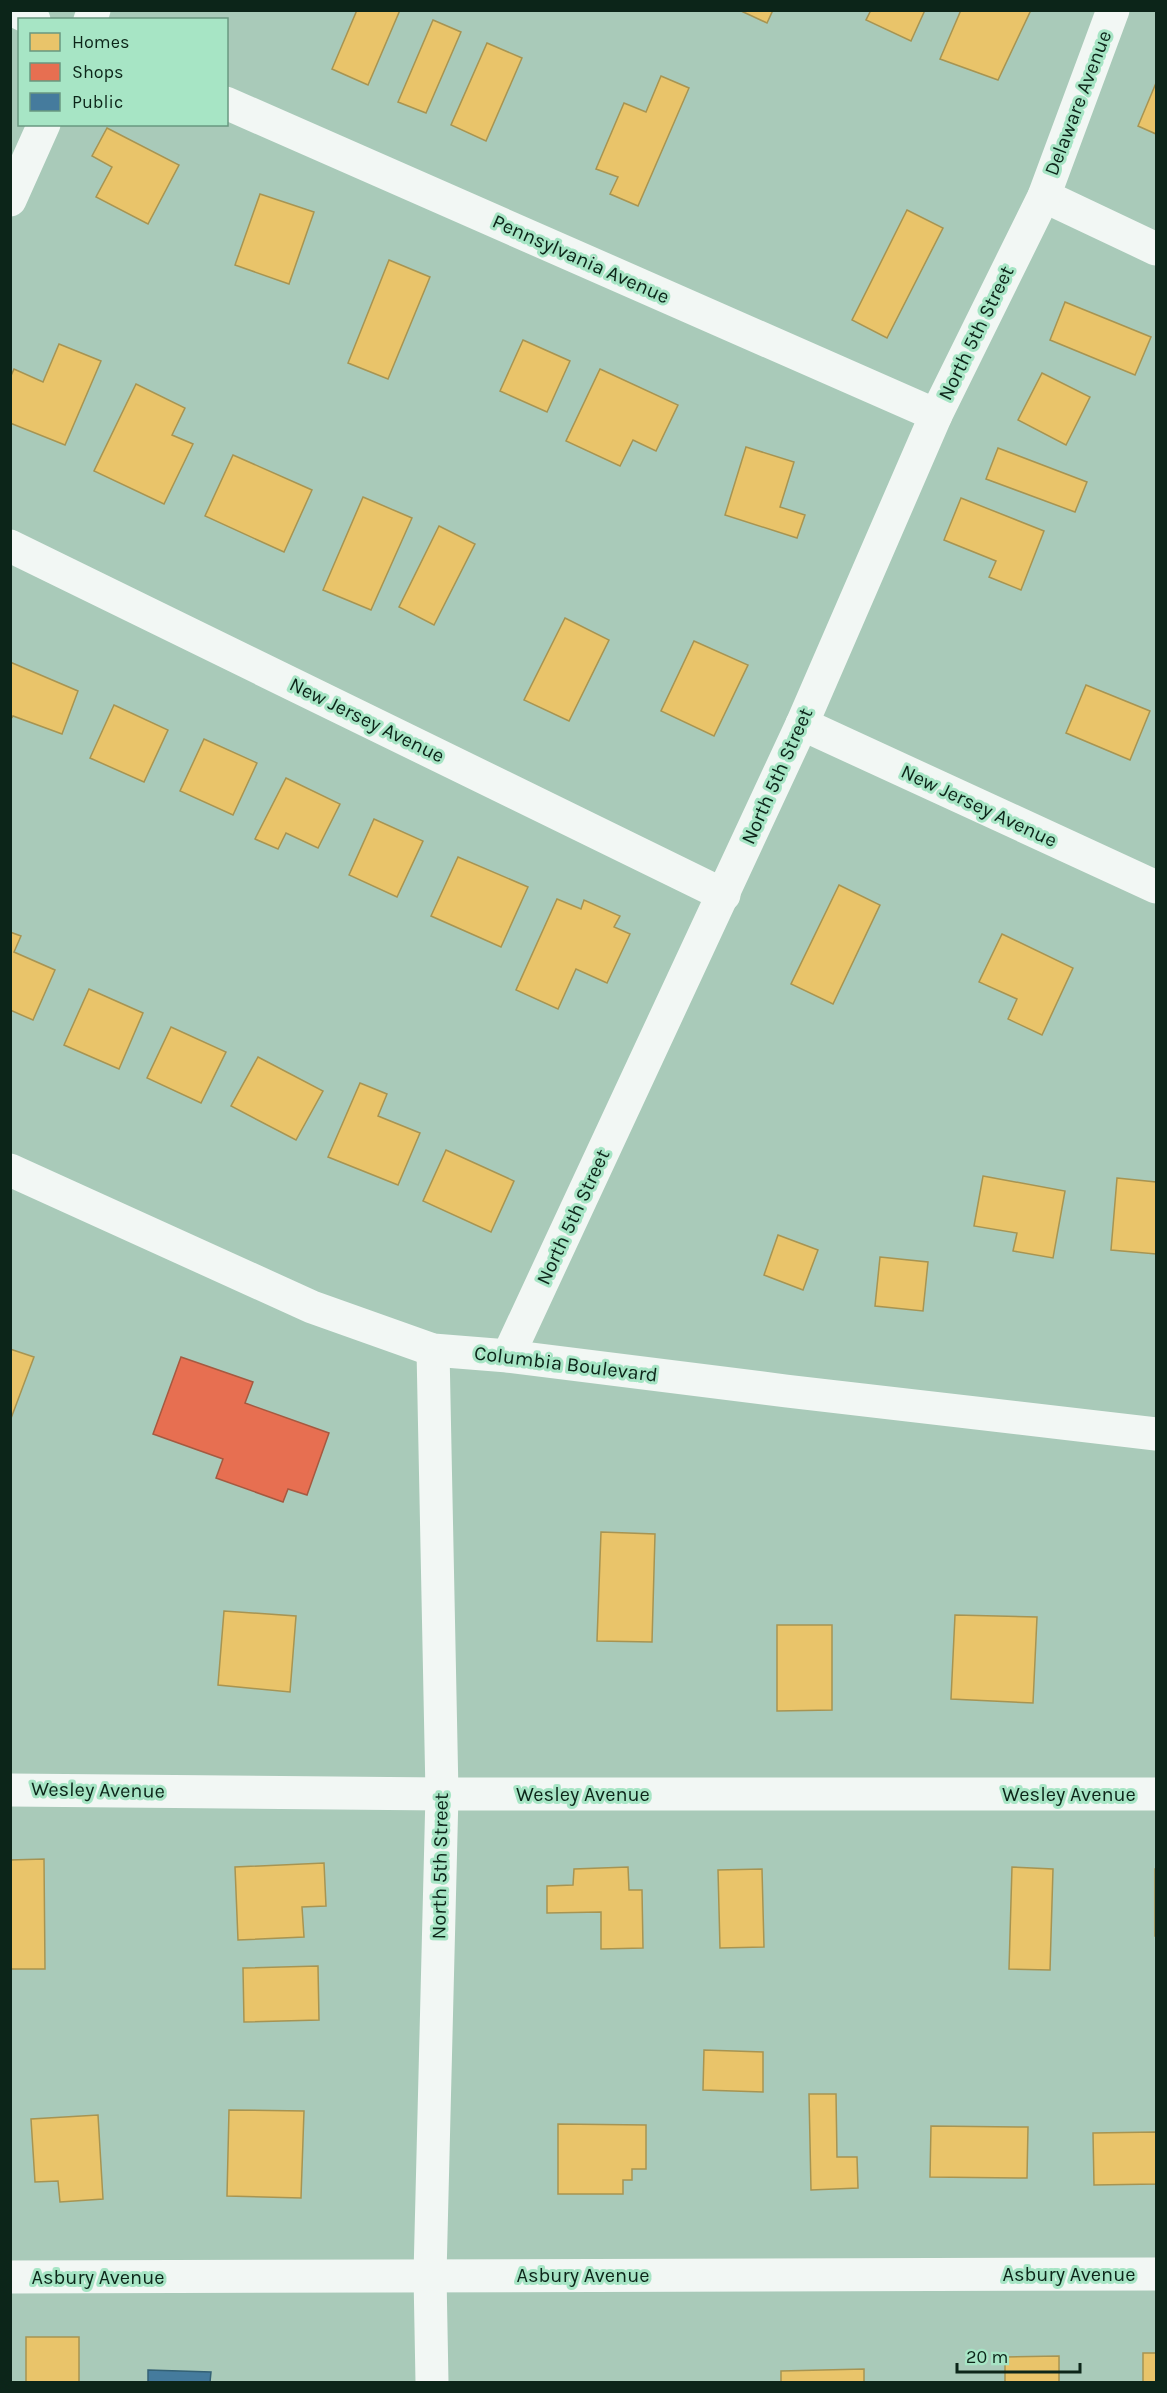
<svg xmlns="http://www.w3.org/2000/svg" width="1167" height="2393" viewBox="0 0 1167 2393" font-family="Karla,sans-serif">
<style>
.homes{fill:#e9c46a;stroke:#a79452;stroke-width:1.5}
.shops{fill:#e76f51;stroke:#a55940;stroke-width:1.5}
.public{fill:#457b9d;stroke:#346175;stroke-width:1.5}
.lines{fill:none;stroke-linecap:round;stroke-linejoin:round}
.street{stroke:#f2f7f4;stroke-width:33}
.secondary{stroke:#f2f7f4;stroke-width:33}
.labels{text-anchor:middle;dominant-baseline:central;stroke-width:6;stroke-linejoin:round;paint-order:stroke}
.street-label{font-size:20px;fill:#0c2519;stroke:#a7e5c5}
</style>
<rect width="100%" height="100%" fill="#a9cab9"/>
<g class="homes">
<polygon points="357,10 400,10 368,85 332,69"/>
<polygon points="739,10 773,10 767,23"/>
<polygon points="871,10 925,10 911,41 866,20"/>
<polygon points="961,10 1031,10 998,80 940,59"/>
<polygon points="433,20 461,32 426,113 398,102"/>
<polygon points="487,43 522,58 486,141 451,125"/>
<polygon points="661,76 689,88 638,206 610,194 618,177 596,169 624,103 646,112"/>
<polygon points="1156,83 1156,134 1138,126"/>
<polygon points="107,128 179,165 148,224 96,197 112,167 92,156"/>
<polygon points="260,194 314,212 289,284 235,265"/>
<polygon points="907,210 943,228 887,338 852,320"/>
<polygon points="389,260 430,277 388,379 348,363"/>
<polygon points="1065,302 1151,337 1135,375 1050,340"/>
<polygon points="523,340 570,361 547,412 500,391"/>
<polygon points="59,344 101,361 65,445 10,423 10,378 14,369 43,382"/>
<polygon points="600,369 678,405 656,451 633,440 620,466 566,441"/>
<polygon points="1042,373 1090,397 1066,445 1018,420"/>
<polygon points="136,384 185,408 172,435 193,444 164,504 94,471"/>
<polygon points="746,447 794,462 780,507 805,515 797,538 725,515"/>
<polygon points="998,448 1087,482 1075,512 986,479"/>
<polygon points="233,455 312,490 284,552 205,516"/>
<polygon points="363,497 412,518 371,610 323,590"/>
<polygon points="961,498 1044,531 1021,590 989,577 996,561 944,540"/>
<polygon points="439,526 475,544 434,625 399,607"/>
<polygon points="565,618 609,640 569,721 524,700"/>
<polygon points="694,641 748,665 714,736 661,711"/>
<polygon points="10,662 78,691 62,734 13,716 10,720"/>
<polygon points="1086,685 1150,711 1130,760 1066,733"/>
<polygon points="114,705 168,730 144,782 90,758"/>
<polygon points="204,739 257,763 233,815 180,791"/>
<polygon points="286,778 340,804 318,848 286,833 278,849 255,839"/>
<polygon points="374,819 423,841 397,897 349,875"/>
<polygon points="458,857 528,887 501,947 431,916"/>
<polygon points="839,885 880,905 833,1004 791,984"/>
<polygon points="557,899 581,909 584,900 620,916 614,927 630,934 607,983 576,969 558,1009 516,990"/>
<polygon points="10,932 21,936 14,952 55,970 33,1020 10,1010"/>
<polygon points="1002,934 1073,968 1042,1035 1008,1019 1017,999 979,982"/>
<polygon points="89,989 143,1013 119,1069 64,1045"/>
<polygon points="171,1027 226,1052 201,1103 147,1078"/>
<polygon points="258,1057 323,1091 296,1140 231,1106"/>
<polygon points="360,1083 387,1094 378,1116 420,1133 398,1185 328,1157"/>
<polygon points="446,1150 514,1181 491,1232 423,1201"/>
<polygon points="983,1176 1065,1191 1053,1258 1013,1251 1017,1233 974,1226"/>
<polygon points="1117,1178 1156,1182 1156,1254 1111,1250"/>
<polygon points="778,1235 818,1250 803,1290 764,1275"/>
<polygon points="880,1257 928,1262 923,1311 875,1306"/>
<polygon points="10,1349 34,1357 10,1421"/>
<polygon points="601,1532 655,1534 652,1642 597,1641"/>
<polygon points="224,1611 296,1616 290,1692 218,1685"/>
<polygon points="955,1615 1037,1617 1033,1703 951,1699"/>
<polygon points="777,1625 832,1625 832,1710 777,1711"/>
<polygon points="44,1859 45,1969 10,1969 10,1860"/>
<polygon points="324,1863 326,1906 302,1907 304,1937 238,1940 235,1867"/>
<polygon points="628,1867 629,1890 642,1890 643,1948 601,1949 601,1912 547,1913 547,1886 573,1885 574,1869"/>
<polygon points="1012,1867 1053,1869 1050,1970 1009,1969"/>
<polygon points="762,1869 764,1947 720,1948 718,1870"/>
<rect x="1155" y="1869" width="1" height="67"/>
<polygon points="318,1966 319,2020 244,2022 243,1968"/>
<polygon points="704,2050 763,2052 763,2092 703,2090"/>
<polygon points="809,2094 836,2094 837,2157 857,2157 858,2188 811,2190"/>
<polygon points="229,2110 304,2111 301,2198 227,2196"/>
<polygon points="98,2115 103,2199 60,2202 58,2181 35,2182 31,2119"/>
<polygon points="558,2124 646,2125 646,2169 632,2169 632,2180 623,2180 623,2194 558,2194"/>
<polygon points="931,2126 1028,2127 1027,2178 930,2177"/>
<polygon points="1156,2132 1156,2184 1094,2185 1093,2133"/>
<rect x="26" y="2337" width="53" height="45"/>
<rect x="1143" y="2353" width="13" height="29"/>
<polygon points="1059,2356 1059,2382 1005,2382 1005,2357"/>
<polygon points="864,2369 864,2382 781,2382 781,2371"/>
</g>
<polygon class="shops" points="181,1357 253,1382 245,1403 329,1433 307,1495 288,1489 283,1502 216,1478 223,1459 153,1434"/>
<polygon class="public" points="148,2370 211,2372 210,2382 148,2382"/>
<g class="lines">
<g class="street">
<polyline points="13,10 34,20"/>
<polyline points="90,20 94,10"/>
<polyline points="226,103 936,415"/>
<polyline points="1044,196 1156,249"/>
<polyline points="10,200 44,124"/>
<polyline points="10,546 724,895"/>
<polyline points="802,724 1156,887"/>
<polyline points="508,1356 802,724 936,415 1044,196 1113,10"/>
<polyline points="10,1790 442,1794 1156,1794"/>
<polyline points="10,2277 1156,2274"/>
<polyline points="432,2382 430,2275 442,1794 433,1350"/>
</g>
<polyline class="secondary" points="10,1170 312,1307 433,1350 508,1356 786,1391 1156,1434"/>
</g>
<g class="labels">
<g class="street-label">
<text transform="translate(1078 103) rotate(-69)">Delaware Avenue</text>
<text transform="translate(581 259) rotate(24)">Pennsylvania Avenue</text>
<text transform="translate(976 333) rotate(-64)">North 5th Street</text>
<text transform="translate(367 720) rotate(26)">New Jersey Avenue</text>
<text transform="translate(777 776) rotate(-66)">North 5th Street</text>
<text transform="translate(979 806) rotate(25)">New Jersey Avenue</text>
<text transform="translate(573 1217) rotate(-65)">North 5th Street</text>
<text transform="translate(566 1364) rotate(7)">Columbia Boulevard</text>
<text transform="translate(98 1790) rotate(1)">Wesley Avenue</text>
<text x="583" y="1794">Wesley Avenue</text>
<text x="1069" y="1794">Wesley Avenue</text>
<text transform="translate(440 1866) rotate(-89)">North 5th Street</text>
<text x="1069" y="2274">Asbury Avenue</text>
<text x="583" y="2275">Asbury Avenue</text>
<text x="98" y="2277">Asbury Avenue</text>
</g>
</g>
<rect width="1167" height="2393" fill="none" stroke="#0c2519" stroke-width="24"/>
<rect x="18" y="18" width="210" height="108" fill="#a7e5c5" stroke="#699880" stroke-width="1.5"/>
<rect x="30" y="33" width="30" height="18" fill="#e9c46a" stroke="#699880" stroke-width="1.5"/>
<text x="72" y="48" font-size="18" fill="#0c2519">Homes</text>
<rect x="30" y="63" width="30" height="18" fill="#e76f51" stroke="#699880" stroke-width="1.5"/>
<text x="72" y="78" font-size="18" fill="#0c2519">Shops</text>
<rect x="30" y="93" width="30" height="18" fill="#457b9d" stroke="#699880" stroke-width="1.5"/>
<text x="72" y="108" font-size="18" fill="#0c2519">Public</text>
<path d="M957 2363v9h123v-9" fill="none" stroke="#0c2519" stroke-width="3"/>
<text x="966" y="2363" font-size="18" fill="#0c2519" stroke="#a7e5c5" stroke-width="4.5" paint-order="stroke">20 m</text>
</svg>
